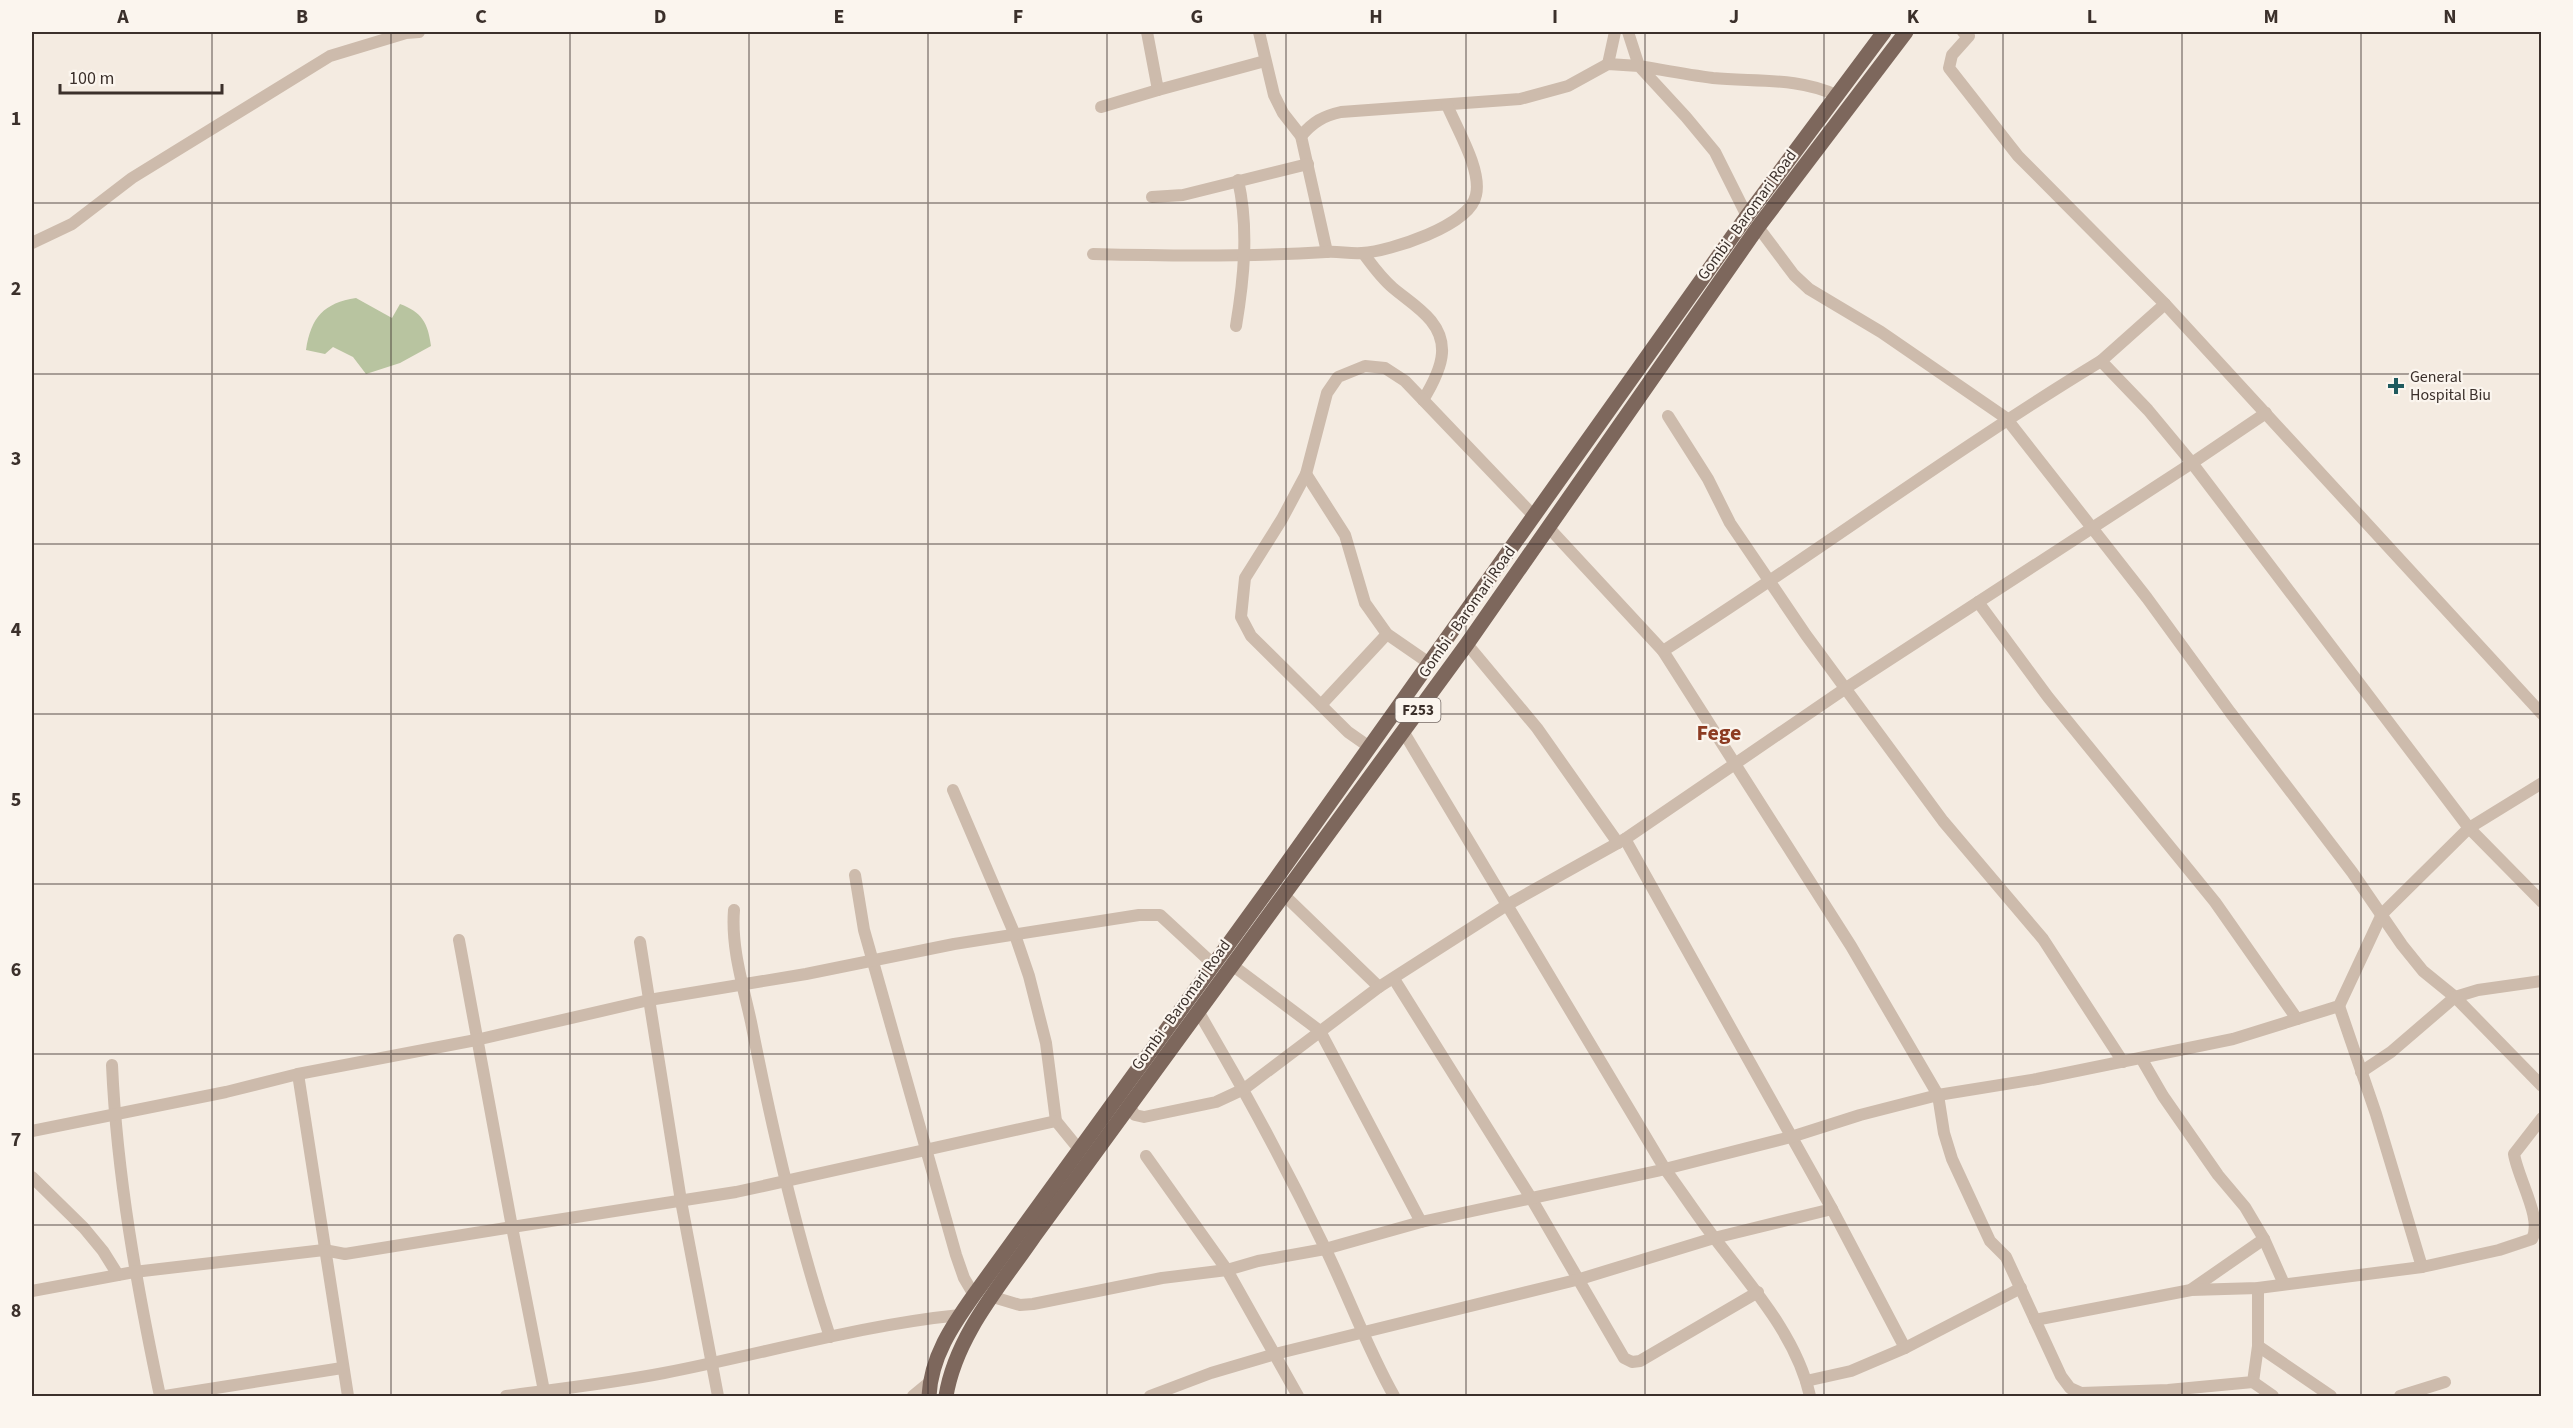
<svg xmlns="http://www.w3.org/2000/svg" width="2573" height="1428" viewBox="0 0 2573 1428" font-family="'Source Sans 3',sans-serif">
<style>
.green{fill:#b8c4a0}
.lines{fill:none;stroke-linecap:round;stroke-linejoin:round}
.minor{stroke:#cdbbac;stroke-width:12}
.major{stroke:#7d675c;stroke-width:15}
.grid{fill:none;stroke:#3b302b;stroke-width:1.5;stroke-opacity:0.55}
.poi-dot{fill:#1f5a5e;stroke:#fbf5ee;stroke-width:2}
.labels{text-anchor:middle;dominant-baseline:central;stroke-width:4.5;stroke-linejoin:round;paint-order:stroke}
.shield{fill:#fbf5ee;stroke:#756b66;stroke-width:1.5}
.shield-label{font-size:15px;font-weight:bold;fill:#3b302b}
.street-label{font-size:16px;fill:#3b302b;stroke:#fbf5ee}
.poi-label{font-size:16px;fill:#3b302b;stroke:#fbf5ee;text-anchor:start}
.district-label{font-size:22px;font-weight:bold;fill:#8c3b22;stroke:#fbf5ee}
.neatline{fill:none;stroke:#3b302b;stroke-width:2}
.grid-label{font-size:20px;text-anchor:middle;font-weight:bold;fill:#3b302b}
</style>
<rect width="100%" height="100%" fill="#f4ebe1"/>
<path class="green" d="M356,298l36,20 8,-14c22,8 28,19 31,42l-31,17 -34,11 -13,-17 -20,-10 -8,7 -19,-4c5,-33 18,-47 50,-52z"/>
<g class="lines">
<g class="minor">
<polyline points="1147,32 1158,90 1265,61"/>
<polyline points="1259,32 1274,95 1283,113 1301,136 1327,252"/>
<path d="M1628,32l11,34c24,4 49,9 74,12 41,4 87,-1 125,18"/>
<polyline points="1963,32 1969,36 1952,55 1949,68 2018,156 2165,304 2542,714"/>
<polyline points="1608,64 1615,32"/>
<polyline points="1101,107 1158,90"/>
<path d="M1301,136c12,-14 22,-20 40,-24l179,-13 48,-13 40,-22 31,2 47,51 29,35 32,64"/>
<polyline points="1152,197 1183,195 1308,164"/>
<polyline points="1758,227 1794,275 1809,289 1881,332 2006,418 2147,598 2230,712 2352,872 2402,945 2423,971 2455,997 2542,1086"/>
<polyline points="32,243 72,224 132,178 330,56 406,33 419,32"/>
<path d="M1363,253c9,12 18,25 30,35 20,17 51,33 49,65 -1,16 -11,34 -19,47"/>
<path d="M1093,254c77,2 155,3 233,-2 12,-1 24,2 36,1 28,-2 108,-27 114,-58 6,-25 -19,-66 -29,-90"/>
<polyline points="2165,304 2101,361 2148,410 2192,463 2266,413"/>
<path d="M1236,326c8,-48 13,-98 2,-146"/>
<polyline points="1668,416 1708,479 1730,523 1806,635 1943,821 2043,939 2123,1062"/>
<polyline points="1306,474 1345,535 1365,603 1387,634 1429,663"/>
<polyline points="1549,528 1663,651 1851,946 1938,1095 1944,1133 1952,1159 1990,1241 2006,1257 2061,1376 2070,1388 2081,1393 2168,1390 2253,1382 2258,1346 2258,1288"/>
<polyline points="1978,602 2048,697 2215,902 2297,1019"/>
<polyline points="1467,644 1537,728 1618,843"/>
<path d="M1663,651c148,-94 288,-199 438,-290"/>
<polyline points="1321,705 1387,634"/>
<path d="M1403,731l262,438c17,23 33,48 51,71 36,47 81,97 94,156"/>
<polyline points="1368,746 1348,732 1251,636 1241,617 1245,578 1282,519 1306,474 1327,393 1338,377 1365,366 1385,368 1405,381 1533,515"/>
<polyline points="953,790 1015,935 1029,976 1046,1043 1056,1121 1078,1148"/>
<polyline points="1625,839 1832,1209 1905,1348"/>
<polyline points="855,875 864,930 956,1255 964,1278 974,1295"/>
<polyline points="1284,895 1379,987"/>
<path d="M734,910c-3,38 9,75 17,112 21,107 45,212 79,315"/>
<polyline points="459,940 512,1227 736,1192 1056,1121"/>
<polyline points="640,942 681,1201 718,1396"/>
<polyline points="1232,965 1320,1031 1421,1222"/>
<polyline points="1394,979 1531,1198 1624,1358 1632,1362 1640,1361 1758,1292"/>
<polyline points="2339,1006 2376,1114 2422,1267"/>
<path d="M1198,1011c46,78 89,158 129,241 23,48 41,98 67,144"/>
<polyline points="2141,1058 2163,1096 2218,1175 2245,1207 2264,1239 2284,1284"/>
<path d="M112,1065c5,112 25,222 48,331"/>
<polyline points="2361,1072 2391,1052 2455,997 2478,990 2542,981"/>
<polyline points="298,1074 348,1396"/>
<polyline points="1124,1099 1135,1115 1144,1117 1216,1102 1244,1089 1379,987 1507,905 1625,839 1846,688 2192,463 2469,828 2542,902"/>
<polyline points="32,1131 226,1092 298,1074 476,1040 649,1000 806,974 954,944 1139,915 1160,915 1213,964"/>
<polyline points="1146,1156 1227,1270 1298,1396"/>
<polyline points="32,1177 84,1228 103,1251 118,1275"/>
<polyline points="2192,1289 2264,1239"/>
<polyline points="32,1291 134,1272 324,1250 345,1254 512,1227 545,1396"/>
<polyline points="993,1297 1020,1305 1033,1304 1162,1278 1227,1270 1258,1261 1325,1249 1421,1222 1657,1171 1791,1137 1860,1115 1938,1095 2037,1079 2233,1039 2339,1006 2382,914 2469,828 2542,783"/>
<path d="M2035,1320l156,-30 67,-2 164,-21 77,-17 33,-11c11,-20 -14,-60 -18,-85l28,-36"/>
<polyline points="2258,1346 2331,1396"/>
<polyline points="1806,1381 1851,1371 1905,1348 2021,1288"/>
<polyline points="2253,1382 2273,1396"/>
<polyline points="165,1396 342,1368"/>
<path d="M506,1396c53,-7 106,-13 158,-23 99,-19 196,-48 296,-58"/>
<polyline points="913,1396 930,1382"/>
<polyline points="1150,1396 1211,1373 1275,1354 1580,1279 1714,1238 1832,1209"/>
<polyline points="2400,1396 2445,1382"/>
</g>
<g class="major">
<path d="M929,1396c2,-39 23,-70 45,-101l301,-415 472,-664 137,-184"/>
<path d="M946,1396c10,-61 55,-111 89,-161l432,-591 291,-417 148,-195"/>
</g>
</g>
<path class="grid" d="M212,32v1364M391,32v1364M570,32v1364M749,32v1364M928,32v1364M1107,32v1364M1286,32v1364M1466,32v1364M1645,32v1364M1824,32v1364M2003,32v1364M2182,32v1364M2361,32v1364M32,203h2510M32,374h2510M32,544h2510M32,714h2510M32,884h2510M32,1054h2510M32,1225h2510"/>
<path class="poi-dot" d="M2393 377h6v6h6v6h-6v6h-6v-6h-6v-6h6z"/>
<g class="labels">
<rect class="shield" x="1395.5" y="698" width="45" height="24" rx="4.5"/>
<g class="shield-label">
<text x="1418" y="710">F253</text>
</g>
<g class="street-label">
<text transform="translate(1747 215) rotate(-54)">Gombi - Baromari Road</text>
<text transform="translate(1467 612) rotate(-55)">Gombi - Baromari Road</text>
<text transform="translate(1181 1005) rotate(-54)">Gombi - Baromari Road</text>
</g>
<g class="poi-label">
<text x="2410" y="377">General<tspan x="2410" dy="18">Hospital Biu</tspan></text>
</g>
<g class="district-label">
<text x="1719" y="733">Fege</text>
</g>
</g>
<rect width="2573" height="1428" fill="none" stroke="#fbf5ee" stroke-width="66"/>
<path d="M60 84v9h162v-9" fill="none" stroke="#3b302b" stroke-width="3"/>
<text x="69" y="84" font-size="18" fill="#3b302b" stroke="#fbf5ee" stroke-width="4.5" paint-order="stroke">100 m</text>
<rect x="33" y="33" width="2507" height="1362" class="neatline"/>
<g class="grid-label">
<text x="123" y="23">A</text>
<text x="302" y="23">B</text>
<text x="481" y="23">C</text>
<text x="660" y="23">D</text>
<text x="839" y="23">E</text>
<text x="1018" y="23">F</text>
<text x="1197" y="23">G</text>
<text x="1376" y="23">H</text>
<text x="1555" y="23">I</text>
<text x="1734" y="23">J</text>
<text x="1913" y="23">K</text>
<text x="2092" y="23">L</text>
<text x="2271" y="23">M</text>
<text x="2450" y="23">N</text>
<text x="16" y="125">1</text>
<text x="16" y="295">2</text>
<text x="16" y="465">3</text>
<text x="16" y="636">4</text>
<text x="16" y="806">5</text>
<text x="16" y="976">6</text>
<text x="16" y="1146">7</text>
<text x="16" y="1317">8</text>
</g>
</svg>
